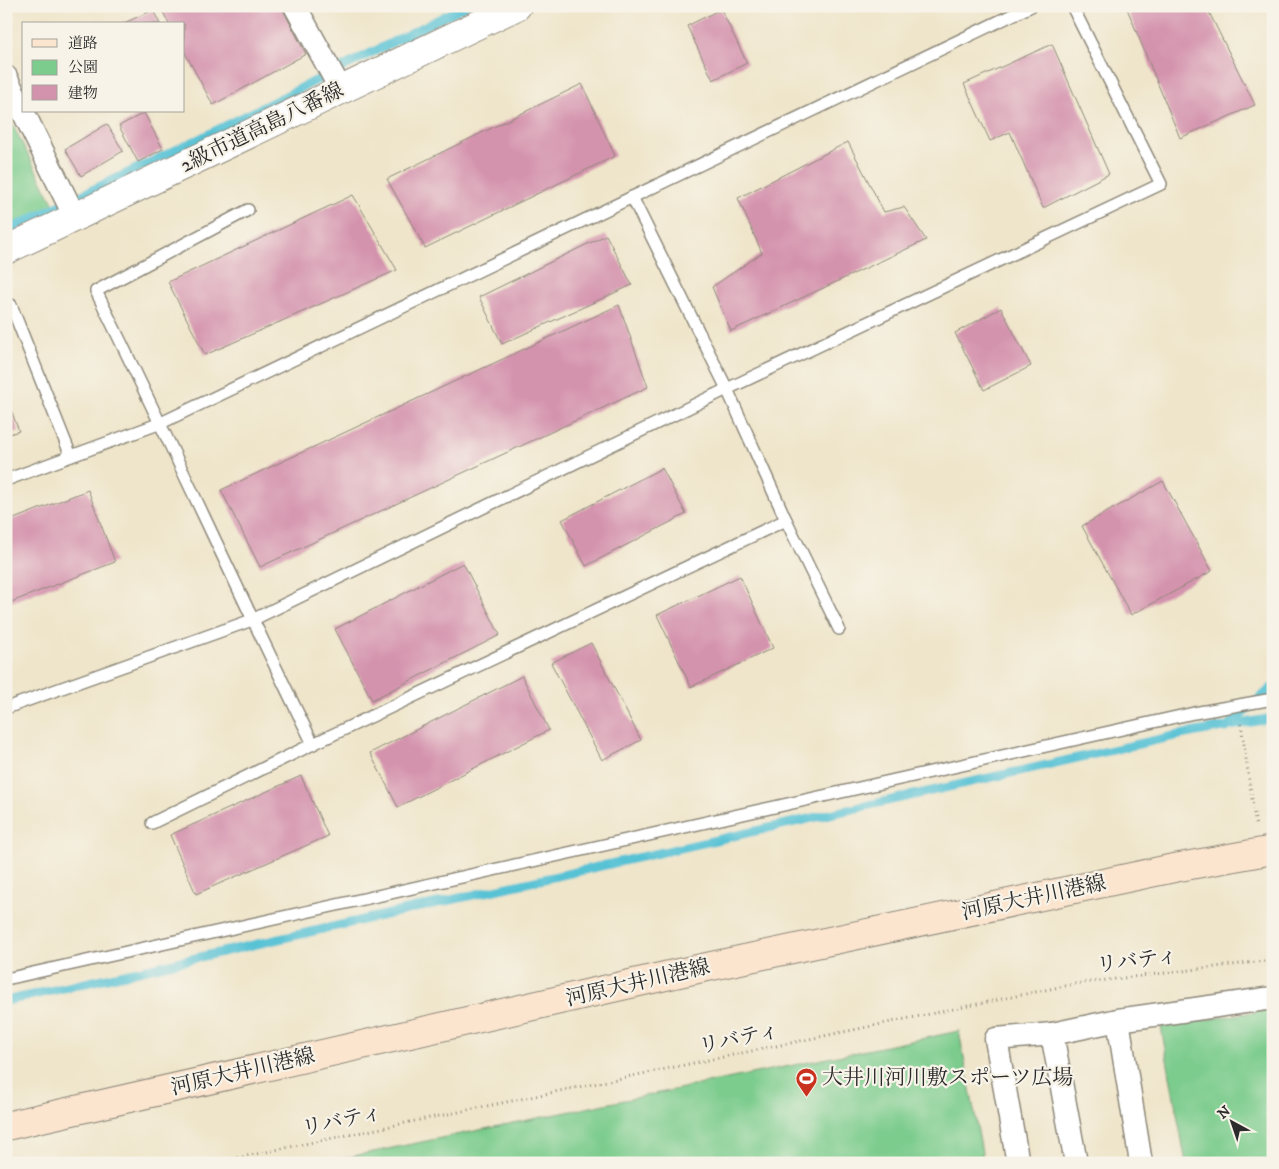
<svg xmlns="http://www.w3.org/2000/svg" width="1279" height="1169" viewBox="0 0 1279 1169" font-family="'IM FELL DW Pica','Noto Serif JP',serif">
<style>
.green{fill:#7ccc8d;stroke:#547c5c}
.lines{fill:none;stroke-linecap:round;stroke-linejoin:round}
.stream{stroke:#59c2d5;stroke-width:9}
.building{fill:#d493ad}
.service-casing{stroke:#8d887a;stroke-width:14}
.minor-casing{stroke:#8d887a;stroke-width:25}
.tertiary-casing{stroke:#8d887a;stroke-width:30}
.secondary-casing{stroke:#8d887a;stroke-width:30}
.path{stroke:#8d887a;stroke-width:3;stroke-dasharray:1 4;stroke-linecap:butt}
.service{stroke:#fff;stroke-width:11}
.minor{stroke:#fff;stroke-width:22}
.tertiary{stroke:#fff;stroke-width:28}
.secondary{stroke:#fce5cf;stroke-width:28}
.labels{text-anchor:middle;dominant-baseline:central;stroke-width:4.5;stroke-linejoin:round;paint-order:stroke}
.street-label{font-size:21px;fill:#2b2b2b;stroke:#f7f3e8}
.poi-label{font-size:21px;fill:#2b2b2b;stroke:#f7f3e8;text-anchor:start}
</style>
<rect width="100%" height="100%" fill="#f7f3e8"/>
<filter id="ink" filterUnits="userSpaceOnUse"><feTurbulence type="fractalNoise" baseFrequency=".02" numOctaves="2"/><feDisplacementMap in="SourceGraphic" scale="10" xChannelSelector="R" yChannelSelector="G"/><feConvolveMatrix kernelMatrix="1 2 1 2 8 2 1 2 1" color-interpolation-filters="sRGB"/></filter>
<filter id="wash" filterUnits="userSpaceOnUse"><feTurbulence type="fractalNoise" baseFrequency=".0096" numOctaves="4" result="noise"/><feDisplacementMap in="SourceGraphic" scale="20" xChannelSelector="R" yChannelSelector="G"/><feGaussianBlur stdDeviation="1.12" result="paint"/><feColorMatrix in="noise" values="0 0 0 0 0 0 0 0 0 0 0 0 0 0 0 0 0 1.4 0 .05"/><feComposite in="paint" operator="in"/></filter>
<g filter="url(#wash)">
<rect width="100%" height="100%" fill="#efe5ca"/>
<g class="green">
<polygon points="6,112 54,205 6,228"/>
<polygon points="1273,1009 1273,1163 1186,1163 1161,1027"/>
<polygon points="959,1031 984,1163 320,1163"/>
</g>
<g class="lines">
<g class="stream">
<polyline points="6,231 201,138 465,6"/>
<polyline points="1226,728 1273,687"/>
<polyline points="6,1001 1174,736 1273,718"/>
</g>
</g>
<g id="blocks">
<g class="building">
<polygon points="174,6 281,6 306,54 213,105 184,51 184,24 169,24 163,12"/>
<polygon points="1126,6 1206,6 1255,105 1180,138"/>
<polygon points="721,9 747,63 713,80 687,26"/>
<polygon points="153,10 160,24 122,24"/>
<polygon points="1052,44 1109,174 1043,208 1010,132 990,141 964,84"/>
<polygon points="582,84 615,156 425,248 387,179"/>
<polygon points="144,113 163,149 138,162 119,126"/>
<polygon points="107,124 123,151 81,176 65,149"/>
<polygon points="848,142 884,212 904,207 926,240 731,331 712,287 762,253 738,198"/>
<polygon points="353,195 397,270 205,355 168,282"/>
<polygon points="606,235 632,285 502,344 479,297"/>
<polygon points="619,305 648,387 260,567 221,490"/>
<polygon points="1001,308 1031,366 984,390 955,333"/>
<polygon points="6,397 19,431 6,435"/>
<polygon points="662,468 686,514 586,566 562,520"/>
<polygon points="1163,481 1212,571 1131,615 1082,526"/>
<polygon points="88,490 115,562 6,604 6,522"/>
<polygon points="463,563 500,635 372,700 335,629"/>
<polygon points="740,576 773,648 691,687 657,615"/>
<polygon points="591,643 641,740 602,760 551,663"/>
<polygon points="522,676 549,730 398,807 370,753"/>
<polygon points="301,776 328,836 196,894 170,835"/>
</g>
</g>
</g>
<g filter="url(#ink)">
<use href="#blocks" fill-opacity="0" stroke="#8d887a" stroke-width="1"/>
<g class="lines">
<defs>
<g id="service">
<path d="M248,210l-152,81c74,150 143,303 217,453l473,-224 -59,-131 -95,-192"/>
<polyline points="6,307 11,305 71,456"/>
<polyline points="6,480 161,423 1031,6"/>
<polyline points="786,520 839,629"/>
<polyline points="6,708 252,620 727,389 1161,184 1072,6"/>
<polyline points="152,823 313,744"/>
<polyline points="6,979 1194,713 1273,699"/>
</g>
<g id="minor">
<polyline points="295,6 341,90"/>
<polyline points="6,77 75,217"/>
<polyline points="1118,1020 1141,1163"/>
<polyline points="1018,1163 996,1039 1052,1034"/>
<polyline points="1076,1163 1052,1034 1118,1020 1273,998"/>
</g>
<polyline id="tertiary" points="6,250 517,6"/>
<polyline id="secondary" points="6,1126 674,974 1174,868 1273,850"/>
</defs>
<use href="#service" class="service-casing"/>
<use href="#minor" class="minor-casing"/>
<use href="#tertiary" class="tertiary-casing"/>
<use href="#secondary" class="secondary-casing"/>
<g class="path">
<polyline points="1241,724 1256,827"/>
<polyline points="213,1163 1074,984 1273,960"/>
</g>
<use href="#service" class="service"/>
<use href="#minor" class="minor"/>
<use href="#tertiary" class="tertiary"/>
<use href="#secondary" class="secondary"/>
</g>
</g>
<defs>
<symbol id="stadium-pin" viewBox="-11 -11 22 30"><path d="M0 17L-7.5 6A9.5 9.5 0 1 1 7.5 6Z" fill="#c8321e" stroke="#f7f3e8"/><path d="M0-5a6.5 5 0 1 0 0 10a6.5 5 0 1 0 0-10ZM-3.5-1.8h7v3.6h-7Z" fill="#fff"/></symbol>
</defs>
<g fill-rule="evenodd">
<use href="#stadium-pin" x="794" y="1066" width="25" height="34"/>
</g>
<g class="labels">
<g class="street-label">
<text transform="translate(262 128) rotate(-26)">2級市道高島八番線</text>
<text transform="translate(1034 898) rotate(-12)">河原大井川港線</text>
<text transform="translate(1137 961) rotate(-7)">リバティ</text>
<text transform="translate(638 983) rotate(-13)">河原大井川港線</text>
<text transform="translate(739 1039) rotate(-12)">リバティ</text>
<text transform="translate(243 1072) rotate(-13)">河原大井川港線</text>
<text transform="translate(342 1121) rotate(-12)">リバティ</text>
</g>
<g class="poi-label">
<text x="822" y="1078">大井川河川敷スポーツ広場</text>
</g>
</g>
<rect width="1279" height="1169" fill="none" stroke="#f7f3e8" stroke-width="25"/>
<rect x="22" y="22" width="162" height="90" fill="#f7f3e8" stroke="#a5a39c"/>
<rect x="32" y="39" width="25" height="8" fill="#fce5cf" stroke="#a5a39c"/>
<text x="68" y="48" font-size="15" fill="#2b2b2b">道路</text>
<rect x="32" y="60" width="25" height="15" fill="#7ccc8d" stroke="#a5a39c"/>
<text x="68" y="72" font-size="15" fill="#2b2b2b">公園</text>
<rect x="32" y="85" width="25" height="15" fill="#d493ad" stroke="#a5a39c"/>
<text x="68" y="98" font-size="15" fill="#2b2b2b">建物</text>
<g transform="translate(1232 1122) rotate(320)" stroke="#f7f3e8" stroke-width="4" paint-order="stroke">
<path d="M0-4L9 19L0 12L-9 19Z" fill="#2b2b2b"/>
<text y="-8" font-size="14" font-weight="bold" text-anchor="middle" fill="#2b2b2b">N</text>
</g>
</svg>
